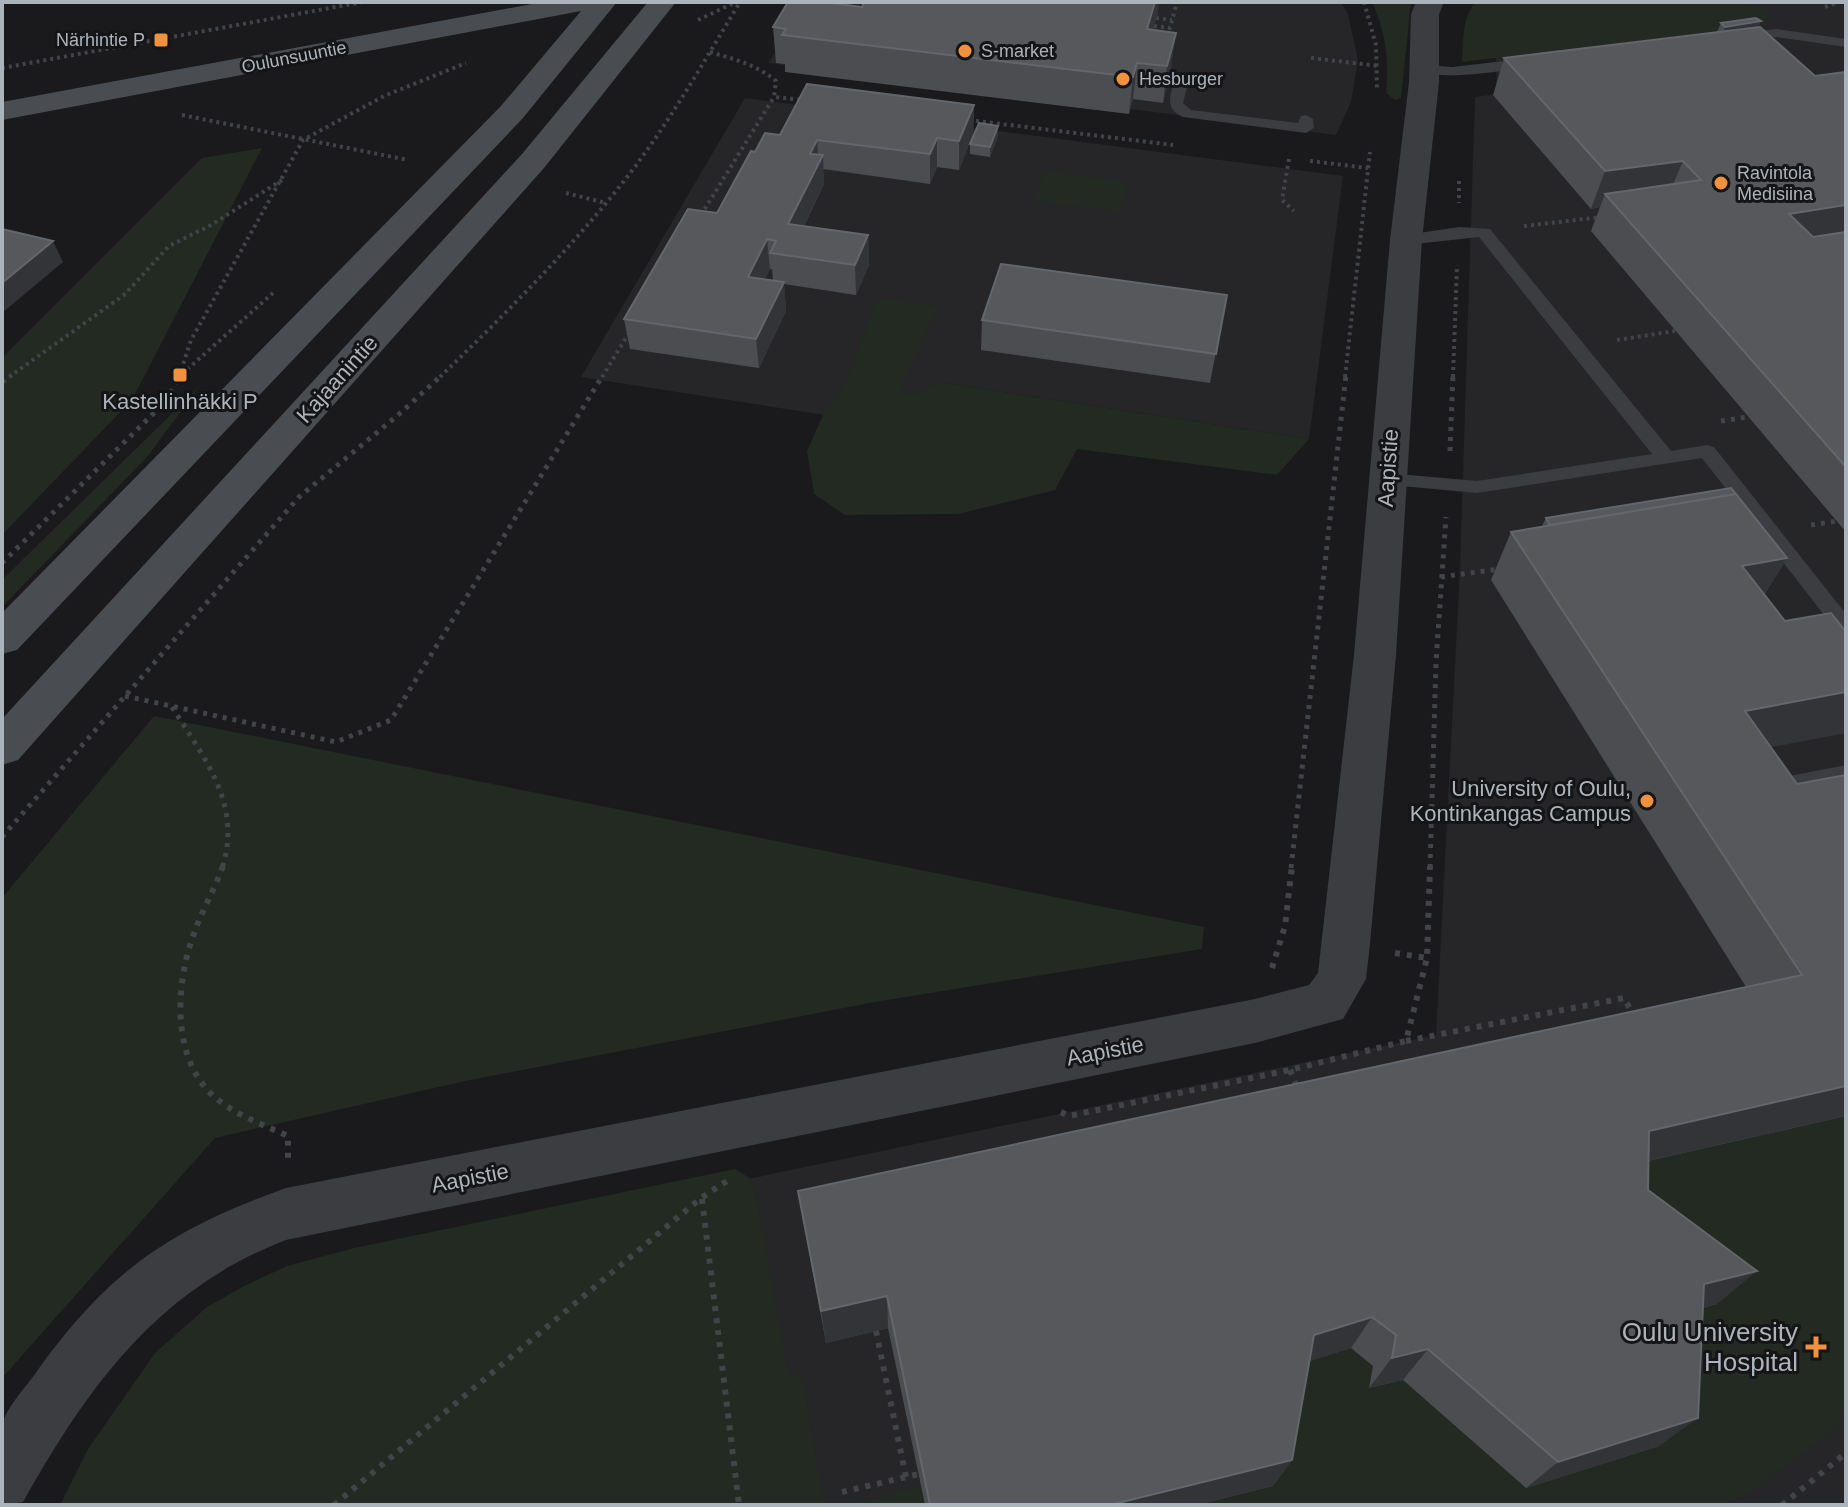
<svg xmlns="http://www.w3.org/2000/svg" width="1848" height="1507" viewBox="0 0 1848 1507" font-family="Helvetica,sans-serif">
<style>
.built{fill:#262629}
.green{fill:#222a21}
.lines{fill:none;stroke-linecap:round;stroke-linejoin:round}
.path-far2{stroke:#414448;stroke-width:4;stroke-dasharray:3 4;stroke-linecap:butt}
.path-far1{stroke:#414448;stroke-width:5;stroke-dasharray:4 6;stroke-linecap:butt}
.path{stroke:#414448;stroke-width:6;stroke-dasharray:5 7;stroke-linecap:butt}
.service{fill:#3b3d41;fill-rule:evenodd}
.minor{fill:#3b3d41;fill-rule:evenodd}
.secondary{fill:#494c51;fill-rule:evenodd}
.wall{fill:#4b4d51;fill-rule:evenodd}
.shaded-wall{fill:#333437}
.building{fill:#56585c;stroke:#63666b;stroke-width:2}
.poi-dot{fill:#f0923d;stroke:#151517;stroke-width:3}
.labels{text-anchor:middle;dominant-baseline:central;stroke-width:6;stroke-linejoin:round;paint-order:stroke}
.far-poi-label{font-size:18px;fill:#acb4bb;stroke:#151517;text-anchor:start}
.far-street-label{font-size:18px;fill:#acb4bb;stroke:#151517}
.street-label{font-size:22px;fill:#acb4bb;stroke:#151517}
.poi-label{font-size:22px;fill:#acb4bb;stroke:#151517}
.near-poi-label{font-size:26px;fill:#acb4bb;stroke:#151517;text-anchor:end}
</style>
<rect width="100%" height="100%" fill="#1a1a1c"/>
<g class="built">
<polygon points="809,2 1341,2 1348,14 1358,60 1351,102 1336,135 768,63"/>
<polygon points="1506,2 1846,2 1846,1505 111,1505 285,1276 1436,1035 1460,568 1475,97 1497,94 1495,19"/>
<polygon points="745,98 1343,176 1309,439 938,382 921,430 581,377"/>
</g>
<g class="green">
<path d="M1372,2h39l-10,96 -6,2 -9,-7c3,-32 0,-61 -14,-91z"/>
<path d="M1475,2h271l18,8 5,10 -14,6 -50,7 -243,29c1,-20 0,-43 13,-60z"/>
<polygon points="262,148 132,400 2,535 2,358 202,158"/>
<polygon points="1045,171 1128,182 1120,212 1035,201"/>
<polygon points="878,298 939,307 897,393 916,394 938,382 1309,439 1277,475 1077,449 1055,490 958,514 845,515 814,494 807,451 823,415 845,386"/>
<polygon points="199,387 147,457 2,607 2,580"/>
<polygon points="154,716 1204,927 1202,949 875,1002 465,1081 215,1138 2,1378 2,898"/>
<polygon points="1846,1115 1846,1408 1832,1432 1747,1494 1722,1505 1196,1505 1273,1485 1295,1366 1351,1348 1373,1366 1370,1388 1716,1305 1616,1168"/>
<polygon points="735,1169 751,1179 757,1202 788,1373 802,1378 824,1505 60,1505 88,1449 155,1353 207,1307 244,1286 287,1266 354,1248"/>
<polygon points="922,1487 925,1505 849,1505"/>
</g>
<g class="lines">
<g class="path-far2">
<polyline points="1364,2 1376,45 1377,91"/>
<polyline points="1825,7 1839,2"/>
<polyline points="1156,18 1172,20"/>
<polyline points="698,20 736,2"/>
<polyline points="1154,26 1170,28 1177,2"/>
<path d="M710,52c24,7 47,13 66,29l-2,16 30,3"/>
<polyline points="1311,58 1379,66"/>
<polyline points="2,68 363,2"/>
<polyline points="182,115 408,160"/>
<polyline points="969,120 1173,145"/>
<polyline points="1289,159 1282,200 1294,211"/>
<polyline points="1310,161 1368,168"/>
<polyline points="1459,181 1459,203"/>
<polyline points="566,193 606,203"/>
<polyline points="701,215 774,97"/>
<polyline points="1524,226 1602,217"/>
<polyline points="1617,340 1675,331"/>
<polyline points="182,374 273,293"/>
<polyline points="9,377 124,295 169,246 211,225 282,180"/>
<polyline points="179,377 191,340 303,140 384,96 466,63"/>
<path d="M440,377c64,-62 128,-125 184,-196 44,-56 79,-118 116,-179"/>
<polyline points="602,377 629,333"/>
<polyline points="1345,377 1370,152"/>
<polyline points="1453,377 1457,265"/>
</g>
<g class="path-far1">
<polyline points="2,382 12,375"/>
<polyline points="1721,421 1748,417"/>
<polyline points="1450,451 1453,375"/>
<polyline points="1811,525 1837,521"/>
<polyline points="2,563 167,400 180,375"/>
<polyline points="1441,577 1499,569"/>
<polyline points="125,696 336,742 391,720 603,375"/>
<path d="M172,707c32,51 71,98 50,161"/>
<polyline points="2,837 299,497 397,416 442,375"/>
<polyline points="1291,868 1346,375"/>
<polyline points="1430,868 1436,662 1446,517"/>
</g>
<g class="path">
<path d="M223,866c-9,25 -23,48 -31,73 -17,50 -20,124 25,160 21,17 47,26 71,37v24"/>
<polyline points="1395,953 1427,958"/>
<polyline points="1272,968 1285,926 1292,866"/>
<polyline points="1406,1041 1624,998 1634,1016"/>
<polyline points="1290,1070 1297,1087"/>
<polyline points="1061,1112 1069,1116 1290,1070 1406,1041 1427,958 1430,866"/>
<polyline points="702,1199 739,1505"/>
<polyline points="876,1331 906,1477"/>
<polyline points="842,1492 919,1474"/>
<polyline points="334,1505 701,1198 727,1181"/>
<polyline points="1782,1505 1846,1453"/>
</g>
<g class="service">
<polygon points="1777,29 1846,39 1846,47 1777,37 1740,41 1733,37 1740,33"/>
<path d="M1531,58l5,1v6c-23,5 -101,18 -118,4l7,-4 27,2z"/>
<path d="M1182,75l7,4 -6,24 8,7 107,13 3,-7 5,-1 7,4 1,9 -8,5 -123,-16c-19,-9 -13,-21 -8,-38z"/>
<polygon points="1459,227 1490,229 1671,451 1707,445 1714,447 1846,614 1846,637 1839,634 1702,458 1477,493 1380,484 1378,479 1387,473 1477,481 1652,454 1479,237 1406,245 1398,240 1406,235"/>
<polygon points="1846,765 1846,783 1769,798 1761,795 1758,789 1761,783 1769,780"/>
</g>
<path class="minor" d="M1416,2h28l-5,12v68l-17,158 -26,415 -26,289 -4,35 -23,40 -88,24 -969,197c-128,49 -198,146 -263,262l-21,3c0,-25 -2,-56 0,-80 4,-17 23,-37 33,-51 73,-103 134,-144 251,-186l969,-189 54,-14 9,-12 36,-318 36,-415 19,-158 2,-68z"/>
<g class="secondary">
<polygon points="543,2 617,2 523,118 17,650 2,654 2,613 501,106 581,11 2,120 2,102"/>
<polygon points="648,2 676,2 544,168 18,760 2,765 2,719 522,154"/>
</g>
</g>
<g class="wall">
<polygon points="862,7 1158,13 1153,30 1171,69 1163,103 1133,99 1129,114 785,72 785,64 776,63 773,27"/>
<polygon points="1761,21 1758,27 1815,76 1846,72 1846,532 1591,231 1600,207 1591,209 1493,95 1504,58 1717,32 1721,23"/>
<path d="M974,105l-1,29 -14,36 -22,-3 -7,17 -107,-15 1,15 -20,42 64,9 1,30 -13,30 -72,-11 2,27 -27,57 -129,-19 -6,-30 93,-106 38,-61 25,-17zM770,269h2l1,11 -8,-1z"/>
<polygon points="998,136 990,157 970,154 970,144"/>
<polygon points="1227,295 1210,383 981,350 982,320"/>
<polygon points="1546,518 1787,558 1764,595 1771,747 1797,784 1846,775 1846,1116 1648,1161 1648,1190 1717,1304 1703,1308 1659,1446 1526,1488 1403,1380 1369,1388 1373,1366 1351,1348 1309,1361 1292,1460 1273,1486 1196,1505 925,1505 888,1328 826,1343 798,1191 1746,987 1491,580 1511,532 1542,526"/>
</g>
<g class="shaded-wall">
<polygon points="1155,2 1159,2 1158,13 1143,65 1147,29"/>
<polygon points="1761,21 1756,31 1721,37 1725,27"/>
<polygon points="1176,33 1171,69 1163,103 1167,66"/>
<polygon points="1137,63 1133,99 1129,114 1133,77"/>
<polygon points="974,105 973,134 959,170 959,141"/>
<polygon points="998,126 998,136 990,157 990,147"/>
<polygon points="937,138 937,167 930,184 930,154"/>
<polygon points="817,140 819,163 823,155 824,184 790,254 788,224 810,154"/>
<polygon points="1683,161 1667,198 1605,194 1600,207 1591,209 1605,171"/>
<polygon points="1846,205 1846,240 1771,251 1789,214"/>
<polygon points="868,235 869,265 856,295 855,265"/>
<polygon points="767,239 770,269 751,306 748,277"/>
<polygon points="53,241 63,262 2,313 2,283"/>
<polygon points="784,282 786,311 759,368 756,339"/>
<polygon points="1787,558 1757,606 1742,566"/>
<polygon points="1846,692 1846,733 1715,758 1745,711"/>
<polygon points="1846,1086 1846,1116 1616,1168 1649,1131"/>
<polygon points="1757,1271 1717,1304 1666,1317 1704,1284"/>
<polygon points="887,1296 888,1328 826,1343 821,1311"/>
<polygon points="1372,1317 1351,1348 1295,1366 1314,1335"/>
<polygon points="1428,1349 1403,1380 1369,1388 1392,1358"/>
<polygon points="1698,1418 1659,1446 1526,1488 1558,1462"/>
<polygon points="1292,1460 1273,1486 1196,1505 1110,1505"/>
</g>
<g class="building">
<polygon points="788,2 823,2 862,7 864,2 1155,2 1147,29 1176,33 1167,66 1137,63 1133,77 782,35 786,29 773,27"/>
<polygon points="1756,18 1761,21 1725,27 1721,23"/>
<polygon points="1760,27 1815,76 1846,72 1846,205 1789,214 1813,237 1846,232 1846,467 1605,194 1701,180 1683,161 1605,171 1504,58"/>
<polygon points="807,84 974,105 959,141 937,138 930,154 817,140 810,154 823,155 788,224 868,235 855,265 770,253 776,241 767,239 748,277 784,282 756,339 624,319 688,209 717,213 751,151 755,152 765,133 780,135"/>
<polygon points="979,123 998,126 990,147 970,144"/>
<polygon points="2,229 53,241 2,283"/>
<polygon points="1001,264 1227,295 1216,354 982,320"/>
<polygon points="1731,488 1736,494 1550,525 1546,518"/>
<polygon points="1736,494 1787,558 1742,566 1785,621 1831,613 1846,632 1846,692 1745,711 1797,784 1846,775 1846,1086 1649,1131 1648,1190 1757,1271 1704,1284 1698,1418 1558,1462 1428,1349 1392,1358 1396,1335 1372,1317 1314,1335 1292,1460 1110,1505 930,1505 887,1296 821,1311 798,1191 1802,975 1511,532"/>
</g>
<g class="poi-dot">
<rect x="153" y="32" width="16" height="16" rx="4"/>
<circle cx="965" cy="51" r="8"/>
<circle cx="1123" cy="79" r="8"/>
<circle cx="1721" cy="183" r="8"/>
<rect x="172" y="367" width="16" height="16" rx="4"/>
<circle cx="1647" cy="801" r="8"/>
<path d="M1812 1335h8v8h8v8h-8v8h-8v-8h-8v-8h8z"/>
</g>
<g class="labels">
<g class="far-poi-label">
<text x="145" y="40" text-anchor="end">Närhintie P</text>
<text x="981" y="51">S-market</text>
<text x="1139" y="79">Hesburger</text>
<text x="1737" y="173">Ravintola<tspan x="1737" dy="21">Medisiina</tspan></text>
</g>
<g class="far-street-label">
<text transform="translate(294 57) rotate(-11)">Oulunsuuntie</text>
</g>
<g class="street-label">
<text transform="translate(337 379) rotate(-48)">Kajaanintie</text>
<text transform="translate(1388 468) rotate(-86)">Aapistie</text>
<text transform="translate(1105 1051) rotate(-11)">Aapistie</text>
<text transform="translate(470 1178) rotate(-11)">Aapistie</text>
</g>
<g class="poi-label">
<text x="180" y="401">Kastellinhäkki P</text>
<text x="1631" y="788" text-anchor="end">University of Oulu,<tspan x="1631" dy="25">Kontinkangas Campus</tspan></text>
</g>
<g class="near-poi-label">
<text x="1798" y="1332">Oulu University<tspan x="1798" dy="30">Hospital</tspan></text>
</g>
</g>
<rect width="1848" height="1507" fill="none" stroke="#acb4bb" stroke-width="8"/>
</svg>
